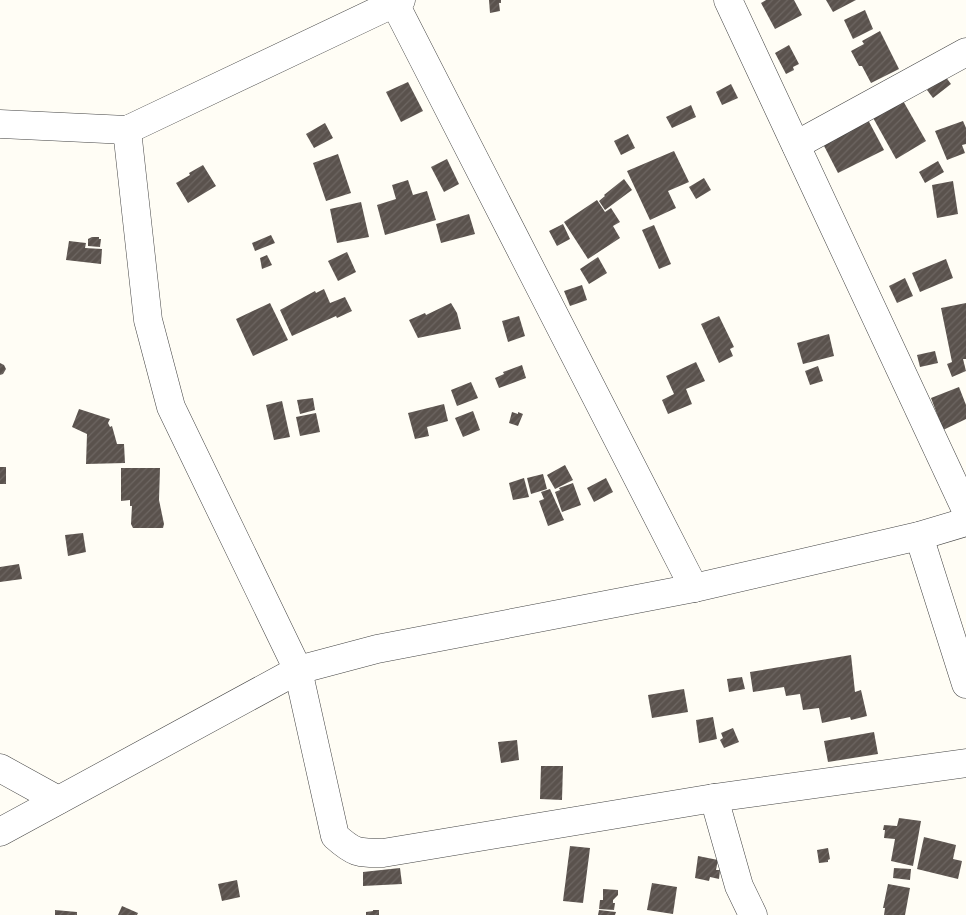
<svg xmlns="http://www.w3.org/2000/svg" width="966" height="915" viewBox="0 0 966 915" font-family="'Roboto Serif',serif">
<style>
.building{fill:url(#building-hatch)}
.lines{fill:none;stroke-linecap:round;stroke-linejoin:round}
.minor-casing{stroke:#444;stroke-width:29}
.minor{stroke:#fff;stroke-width:28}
</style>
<defs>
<pattern id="building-hatch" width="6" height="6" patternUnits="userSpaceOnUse" patternTransform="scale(1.25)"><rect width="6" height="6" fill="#5a524d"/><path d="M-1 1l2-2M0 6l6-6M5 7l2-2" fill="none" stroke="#6d6662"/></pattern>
</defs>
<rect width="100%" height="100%" fill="#fffdf5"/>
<g class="building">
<polygon points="489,0 501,0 501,3 499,3 500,11 490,13"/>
<polygon points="766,0 794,0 802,15 775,29 761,3"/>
<polygon points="826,0 856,0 833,12"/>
<polygon points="865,10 873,29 853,39 844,20"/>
<polygon points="880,31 899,69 871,83 862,66 859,66 851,51 864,44 862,41"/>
<polygon points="789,45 799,64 793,67 794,70 786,74 775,53"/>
<polygon points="945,76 951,84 933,98 927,90"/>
<polygon points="408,82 423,111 401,122 386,92"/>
<polygon points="731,84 738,98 722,105 716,92"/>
<polygon points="902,99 926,141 896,159 872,116"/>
<polygon points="691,105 696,117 672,128 666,117"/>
<polygon points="867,118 884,150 838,173 822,142"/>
<polygon points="963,121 966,128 966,144 962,145 965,153 947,160 935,131"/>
<polygon points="325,123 333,138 314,148 306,134"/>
<polygon points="628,134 635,148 621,155 614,141"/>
<polygon points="674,151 689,182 668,191 676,208 650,220 627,171"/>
<polygon points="338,154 351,193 326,201 313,163"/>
<polygon points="447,159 459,184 444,192 431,167"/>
<polygon points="938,161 944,172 925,183 919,172"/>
<polygon points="203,165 216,186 188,203 176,183 190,175 189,173"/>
<polygon points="704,178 711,190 696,199 689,187"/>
<polygon points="624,179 632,190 605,210 599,201 605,196 604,195"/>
<polygon points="408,180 413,195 427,191 436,220 385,235 377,205 396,199 392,185"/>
<polygon points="953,181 958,214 937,218 932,185"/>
<polygon points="597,200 605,212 611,208 620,222 613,226 620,238 588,259 564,222"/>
<polygon points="361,202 369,237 337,243 330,209"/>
<polygon points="469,214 475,234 441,243 436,224"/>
<polygon points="563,224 570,239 557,246 549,231"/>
<polygon points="654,225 671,264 659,269 642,230"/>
<polygon points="271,235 275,243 255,251 252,243"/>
<polygon points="92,237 99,237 99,239 101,239 100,247 88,246 88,239"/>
<polygon points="69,241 86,243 85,248 102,249 101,264 66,260"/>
<polygon points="347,252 356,272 338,281 328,261"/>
<polygon points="267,255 272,265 262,269 260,258"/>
<polygon points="598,257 607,273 589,284 580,269"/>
<polygon points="946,259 953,278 920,292 912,273"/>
<polygon points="905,278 913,296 897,303 889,286"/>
<polygon points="582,285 587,300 570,306 564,291"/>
<polygon points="324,289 330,303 345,297 352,311 337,318 336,316 292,336 280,310 315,291 316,293"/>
<polygon points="270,303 288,340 253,356 236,319"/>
<polygon points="451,303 457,313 461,329 418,338 409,320 425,313 426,315"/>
<polygon points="966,303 966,359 963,359 966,371 952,377 947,364 952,362 941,308"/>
<polygon points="519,316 525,336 508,342 502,321"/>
<polygon points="719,316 734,347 730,349 733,356 719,363 701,324"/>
<polygon points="829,334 834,356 803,364 797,343"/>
<polygon points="935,351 938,363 920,367 917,355"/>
<polygon points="696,362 705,381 686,389 692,404 668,414 662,400 674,394 666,376"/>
<polygon points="0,363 4,365 6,369 3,374 0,375"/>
<polygon points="522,365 526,378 499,388 495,378 504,374 503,372"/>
<polygon points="818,366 823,381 810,385 805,371"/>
<polygon points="471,382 478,398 457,406 451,390"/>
<polygon points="959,387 966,405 966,419 943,430 931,398"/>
<polygon points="313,398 315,410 300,414 297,400"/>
<polygon points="282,401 290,437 274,440 266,405"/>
<polygon points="444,404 448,421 427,427 429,436 415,439 408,413"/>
<polygon points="79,409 110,419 108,423 110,427 112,426 117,444 124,444 125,463 86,464 87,434 72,427"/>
<polygon points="473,411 480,430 463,437 455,418"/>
<polygon points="512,412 518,414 518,412 523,414 518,426 509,423"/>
<polygon points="316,413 320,432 300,436 296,417"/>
<polygon points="565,465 573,480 555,489 547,475"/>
<rect x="0" y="467" width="6" height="17"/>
<polygon points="121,468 160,468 159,500 164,524 163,528 133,528 131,524 132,506 130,506 130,500 121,501"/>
<polygon points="543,474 547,489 531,494 527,478"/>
<polygon points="524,478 529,497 513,500 509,483"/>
<polygon points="606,478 613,492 594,502 587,488"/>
<polygon points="573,483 581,505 562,512 555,492 560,490 559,488"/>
<polygon points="550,489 564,520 548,526 539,501 544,499 541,492"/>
<polygon points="83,533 86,552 68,556 65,535"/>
<polygon points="19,564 22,579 0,582 0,567"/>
<polygon points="851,655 855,692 861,690 867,716 851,720 850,717 822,723 819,708 803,710 800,694 786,696 784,687 753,692 750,672"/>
<polygon points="742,677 745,689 729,692 727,679"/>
<polygon points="684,689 688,712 652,718 648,695"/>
<polygon points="713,717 717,739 699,743 696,720"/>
<polygon points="733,728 739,742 724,748 720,740 723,738 721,733"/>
<polygon points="874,732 878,754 828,762 824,741"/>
<polygon points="517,740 519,760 501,763 498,742"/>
<polygon points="541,766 563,766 562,800 540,799"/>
<polygon points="899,818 921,821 913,866 891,861 895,839 884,838 885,830 883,830 884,825 897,826"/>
<polygon points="924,837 956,845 953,859 962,861 958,879 917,869"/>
<polygon points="570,846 590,848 583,903 563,901"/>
<polygon points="828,848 830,859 828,860 828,862 819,863 817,850"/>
<polygon points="698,856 718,860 716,870 720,870 719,879 710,877 709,881 695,878"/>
<polygon points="400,868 402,884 363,886 363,872"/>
<polygon points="894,868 911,869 910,880 893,878"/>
<polygon points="237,880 240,897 222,901 218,884"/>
<polygon points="652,883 677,887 673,914 647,910"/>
<polygon points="888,884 910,888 905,915 884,915 885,908 883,908"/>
<polygon points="603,889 618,890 618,895 613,900 613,903 615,903 614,910 599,909 600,900 603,900"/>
<polygon points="122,906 138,913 137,915 118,915"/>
<polygon points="55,910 77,912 77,915 55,915"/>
<polygon points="373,910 379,910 379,915 366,915 366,912 373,911"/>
<polygon points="599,910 616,912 615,915 598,915"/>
</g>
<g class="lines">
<defs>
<g id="minor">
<polyline points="393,0 694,588"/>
<polyline points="728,0 966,510"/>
<polyline points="0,124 127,130 401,0"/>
<path d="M127,130l21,190 23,87 127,263 37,166c19,17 22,17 48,17l331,-55 252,-35"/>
<polyline points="796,145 966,52"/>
<polyline points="919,536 966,684"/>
<polyline points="0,768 58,800"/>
<polyline points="714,798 739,886 753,915"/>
<polyline points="0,832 298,670 377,649 694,588 919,536 966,522"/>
</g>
</defs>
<use href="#minor" class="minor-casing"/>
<use href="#minor" class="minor"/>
</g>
</svg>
